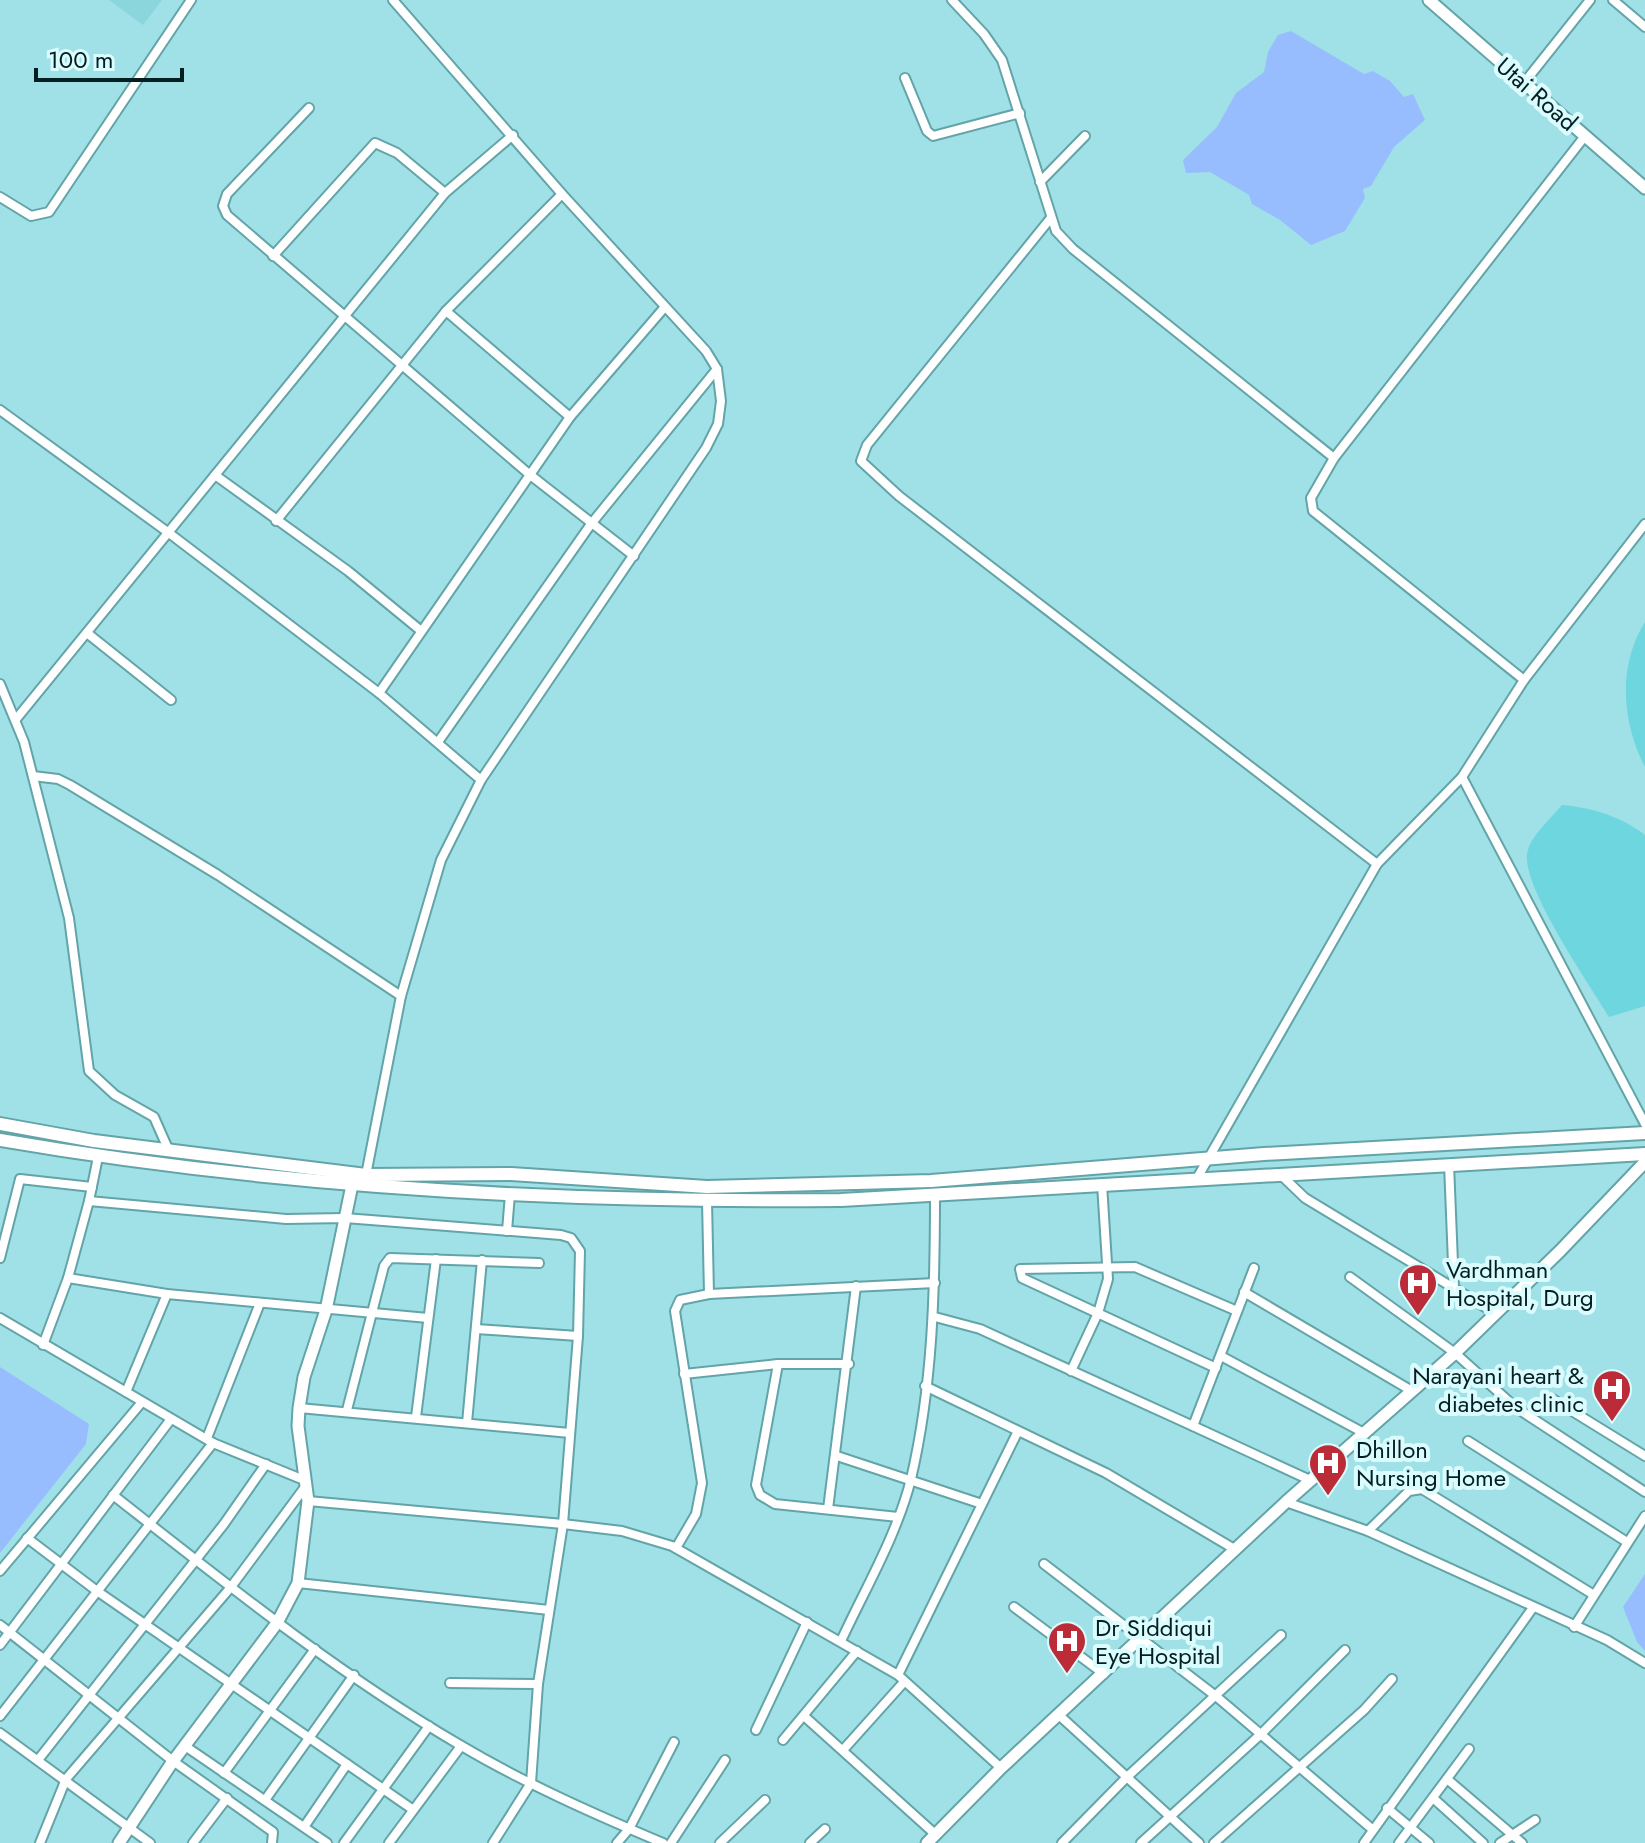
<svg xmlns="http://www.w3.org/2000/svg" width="1645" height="1843" viewBox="0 0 1645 1843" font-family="Jost,sans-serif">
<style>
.built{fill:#8ad6dc}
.green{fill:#6ed6de}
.water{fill:#98bdff}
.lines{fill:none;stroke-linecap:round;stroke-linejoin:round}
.street-casing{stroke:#63a4a8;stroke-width:12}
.secondary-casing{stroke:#63a4a8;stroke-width:15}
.primary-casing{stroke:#63a4a8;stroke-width:16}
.street{stroke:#fff;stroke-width:8}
.secondary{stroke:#fff;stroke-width:11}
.primary{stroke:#fff;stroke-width:12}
.labels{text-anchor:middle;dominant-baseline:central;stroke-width:8;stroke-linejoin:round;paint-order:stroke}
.street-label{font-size:24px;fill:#041f21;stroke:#dbfcfe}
.poi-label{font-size:24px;fill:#041f21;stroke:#dbfcfe;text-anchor:start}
</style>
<rect width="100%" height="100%" fill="#9fe1e6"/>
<polygon class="built" points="109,0 162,0 143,25"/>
<g class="green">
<path d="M1645,622v145c-23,-44 -28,-101 0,-145z"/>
<path d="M1562,805c30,3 59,11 83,30v171l-36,11c-18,-31 -92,-136 -81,-167 4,-15 24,-33 34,-45z"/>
</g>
<g class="water">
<polygon points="1291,31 1364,74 1373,71 1390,81 1404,97 1413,94 1425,120 1394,147 1371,186 1363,189 1365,198 1345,231 1311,245 1280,220 1252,204 1249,195 1210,172 1186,173 1183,160 1217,127 1236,93 1264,72 1268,52 1278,35"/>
<polygon points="0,1367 89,1424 86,1444 0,1553"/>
<polygon points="1645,1574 1645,1651 1637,1642 1623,1607"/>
</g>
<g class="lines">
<defs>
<g id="street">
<polyline points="952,0 984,34 1002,60 1056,231 1073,249 1334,458 1311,498 1313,511 1524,680"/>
<polyline points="1613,0 1645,27"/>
<polyline points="905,78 927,131 933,136 1020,113"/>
<polyline points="1524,83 1590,0"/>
<polyline points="309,108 227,194 223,206 227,215 529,474 634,556"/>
<polyline points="1040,182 1085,136"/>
<polyline points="0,197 31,216 49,212 191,0"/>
<polyline points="1050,219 867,445 861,461 899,496 1377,864"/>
<polyline points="273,256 375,143 397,153 445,193"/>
<polyline points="446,311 570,417"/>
<polyline points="0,410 169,533 379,693 481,780"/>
<polyline points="1334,458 1585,136"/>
<polyline points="215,475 348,571 420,630"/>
<polyline points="276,521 446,311 562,194"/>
<polyline points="87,633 171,700"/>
<polyline points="0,684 24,742 69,918 89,1071 115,1095 154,1117 169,1151"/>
<polyline points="379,693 570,417 664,308"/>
<polyline points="17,718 445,193 513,135"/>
<polyline points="438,742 591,524 717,369"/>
<polyline points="33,776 58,779 70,785 218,875 401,996"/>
<polyline points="1462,777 1645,1124"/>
<polyline points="98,1157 89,1201 286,1219 345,1218 561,1235 571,1238 580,1251 578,1336 563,1524 538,1684 531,1783 493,1843"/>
<polyline points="1449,1164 1454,1288"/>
<polyline points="366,1175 401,996 441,860 481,780 706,448 718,424 721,401 717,369 706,351 562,194 393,0"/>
<polyline points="1281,1175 1305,1198 1495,1313"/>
<polyline points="1196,1180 1377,864 1462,777 1524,680 1645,524"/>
<polyline points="707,1201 709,1294"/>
<polyline points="507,1231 510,1194"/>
<polyline points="0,1258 20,1179 92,1187"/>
<polyline points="1254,1268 1193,1426 1312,1481"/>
<polyline points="1350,1277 1455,1353 1515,1407 1645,1492"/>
<polyline points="68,1278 167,1294 428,1318"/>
<polyline points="1244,1292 1412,1391"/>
<polyline points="935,1317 980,1329 1193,1426"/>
<polyline points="0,1318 213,1443 304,1480"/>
<polyline points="476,1329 578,1336"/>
<polyline points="43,1345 68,1278 89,1201"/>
<polyline points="1221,1356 1364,1433"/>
<polyline points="778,1364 756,1485 760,1495 775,1504 898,1517"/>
<polyline points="1216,1368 1022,1278 1020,1269 1135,1267 1237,1311"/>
<polyline points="1071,1371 1098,1313 1108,1279 1102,1184"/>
<polyline points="684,1374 778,1364 849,1364"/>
<polyline points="925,1386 1106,1473 1236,1550"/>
<polyline points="126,1392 167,1294"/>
<polyline points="1551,1398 1645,1456"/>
<polyline points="299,1408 570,1433"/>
<polyline points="347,1410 384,1266 390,1258 539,1263"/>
<polyline points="416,1417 436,1259"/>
<polyline points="467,1423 482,1260"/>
<polyline points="207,1438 260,1303"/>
<polyline points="1468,1441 1627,1542"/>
<polyline points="837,1456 982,1504"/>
<path d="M113,1495c112,88 224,178 347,250 64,38 134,69 203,98"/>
<polyline points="308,1501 563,1524 622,1531 672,1546 898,1675 1001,1768"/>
<polyline points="1286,1502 1368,1531 1607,1640 1645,1663"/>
<polyline points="828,1509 856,1286"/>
<polyline points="1368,1531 1409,1491 1422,1489 1594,1595"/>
<polyline points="27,1538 97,1591 412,1809"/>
<polyline points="676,1548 696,1514 702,1483 675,1311 680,1300 709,1294 935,1283"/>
<polyline points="1044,1564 1217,1697 1372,1829"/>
<polyline points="0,1571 142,1402"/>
<polyline points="298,1583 549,1610"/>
<polyline points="1014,1607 1104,1674"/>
<polyline points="0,1625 173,1761 273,1832 272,1843"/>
<polyline points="1574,1627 1645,1516"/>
<path d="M841,1641c24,-52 56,-106 70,-162 22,-94 24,-190 24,-285"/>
<polyline points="0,1645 171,1419"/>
<polyline points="898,1675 1018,1431"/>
<polyline points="450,1683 538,1684"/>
<polyline points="0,1716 213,1443"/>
<polyline points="804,1716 935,1834"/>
<polyline points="1060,1716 1199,1843"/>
<polyline points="756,1730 807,1622"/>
<polyline points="0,1733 150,1843"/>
<polyline points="783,1740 857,1651"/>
<polyline points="185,1746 327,1843"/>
<polyline points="843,1750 904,1682"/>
<polyline points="38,1760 224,1524 266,1464"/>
<polyline points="224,1773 315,1649"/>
<polyline points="1447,1779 1522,1843"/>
<polyline points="1433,1798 1483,1843"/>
<polyline points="265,1800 354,1675"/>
<polyline points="1387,1808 1429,1843"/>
<polyline points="304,1827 347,1764"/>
<polyline points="40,1843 66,1779 231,1587 305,1487"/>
<polyline points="193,1843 227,1798"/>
<polyline points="344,1843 429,1726"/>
<polyline points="389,1843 461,1746"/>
<polyline points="617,1843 629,1829 674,1742"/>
<polyline points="671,1843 725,1760"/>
<polyline points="720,1843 765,1800"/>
<polyline points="810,1843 825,1829"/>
<polyline points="1062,1843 1127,1777 1281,1635"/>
<polyline points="1141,1843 1261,1734 1345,1650"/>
<polyline points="1214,1843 1364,1710 1392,1679"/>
<polyline points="1364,1843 1532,1609"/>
<polyline points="1399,1843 1469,1749"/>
<polyline points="1500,1843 1535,1820"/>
</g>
<g id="secondary">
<polyline points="1429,0 1645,188"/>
<polyline points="119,1843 171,1764 277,1623 298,1583 308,1501 298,1426 299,1408 304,1377 326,1310 352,1185 359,1180"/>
<polyline points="927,1843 1001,1768 1286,1502 1455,1353 1560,1251 1645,1162"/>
</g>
<g id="primary">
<polyline points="0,1124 94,1141 366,1175 511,1174 707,1187 931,1181 1264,1154 1645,1133"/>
<path d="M0,1140c278,48 559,63 841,60l804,-46"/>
</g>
</defs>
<use href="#street" class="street-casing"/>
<use href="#secondary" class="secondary-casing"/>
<use href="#primary" class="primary-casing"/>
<use href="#street" class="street"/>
<use href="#secondary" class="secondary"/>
<use href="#primary" class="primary"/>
</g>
<defs>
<symbol id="hospital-pin" viewBox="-11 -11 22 30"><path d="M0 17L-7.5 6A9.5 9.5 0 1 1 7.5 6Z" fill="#bc2b38" stroke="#dbfcfe"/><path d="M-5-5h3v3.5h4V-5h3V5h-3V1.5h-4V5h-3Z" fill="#fff"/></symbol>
</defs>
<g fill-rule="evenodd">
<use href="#hospital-pin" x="1396" y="1261" width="44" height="60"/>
<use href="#hospital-pin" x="1590" y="1367" width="44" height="60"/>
<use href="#hospital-pin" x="1306" y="1441" width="44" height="60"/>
<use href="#hospital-pin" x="1045" y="1619" width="44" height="60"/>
</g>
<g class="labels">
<g class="street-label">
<text transform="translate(1537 94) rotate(41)">Utai Road</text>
</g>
<g class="poi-label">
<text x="1446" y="1269">Vardhman<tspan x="1446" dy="28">Hospital, Durg</tspan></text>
<text x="1584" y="1375" text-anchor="end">Narayani heart &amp;<tspan x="1584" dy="28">diabetes clinic</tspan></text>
<text x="1356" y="1449">Dhillon<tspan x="1356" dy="28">Nursing Home</tspan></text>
<text x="1095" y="1627">Dr Siddiqui<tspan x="1095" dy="28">Eye Hospital</tspan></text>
</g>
</g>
<path d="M36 68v12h146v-12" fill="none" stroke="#041f21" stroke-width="4"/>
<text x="48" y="68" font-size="24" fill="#041f21" stroke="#dbfcfe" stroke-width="6" paint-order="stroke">100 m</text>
</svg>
